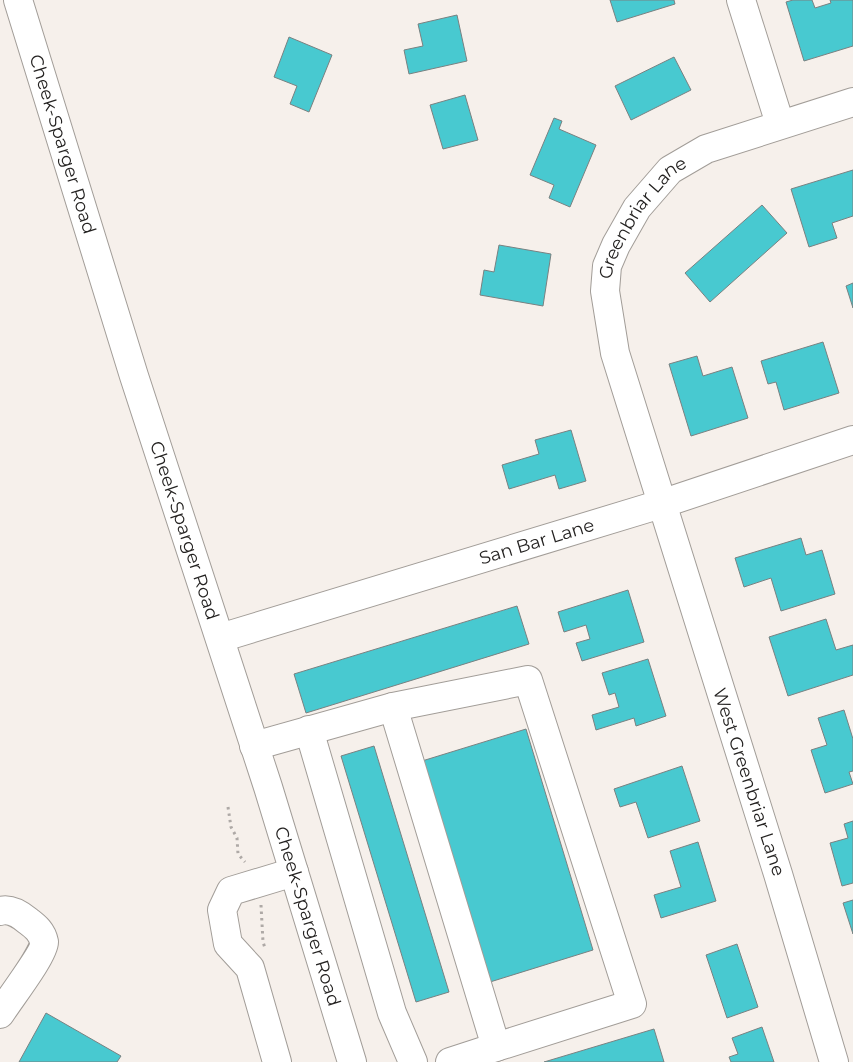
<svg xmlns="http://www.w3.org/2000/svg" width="853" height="1062" viewBox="0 0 853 1062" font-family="Montserrat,sans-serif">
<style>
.building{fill:#48c9d0;stroke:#798181}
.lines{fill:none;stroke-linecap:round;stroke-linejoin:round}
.minor-casing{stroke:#a29d98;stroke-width:30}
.major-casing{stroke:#a29d98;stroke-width:30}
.path{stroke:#aea9a6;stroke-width:3;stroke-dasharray:2.5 4;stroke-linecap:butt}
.minor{stroke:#fff;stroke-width:28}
.major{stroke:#fff;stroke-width:28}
.labels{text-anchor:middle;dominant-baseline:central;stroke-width:4;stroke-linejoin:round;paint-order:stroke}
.street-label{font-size:18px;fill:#242221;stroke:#fff}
</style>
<rect width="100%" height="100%" fill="#f6f0eb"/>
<g class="building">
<polygon points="610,0 674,0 675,4 617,22"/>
<polygon points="793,0 812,0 815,8 831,3 830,0 853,0 853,46 804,61 786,2"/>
<polygon points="457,15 467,61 409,74 404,50 423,46 418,24"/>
<polygon points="289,37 332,55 309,112 290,104 297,86 274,77"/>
<polygon points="674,57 691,90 631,120 615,86"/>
<polygon points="465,95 478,140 443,149 430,105"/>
<polygon points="554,118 562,121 559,129 596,145 570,207 549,198 554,185 530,175"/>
<polygon points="853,170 853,216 832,223 837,238 809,247 791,189"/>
<polygon points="762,205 787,233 710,302 685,273"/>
<polygon points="499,245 551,254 543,306 480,295 484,270 494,272"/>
<polygon points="853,283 853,308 846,286"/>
<polygon points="823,342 839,393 784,410 776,382 768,384 761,361"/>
<polygon points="697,356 703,376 732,367 748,418 691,436 669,364"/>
<polygon points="571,430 586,481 559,489 555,475 509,489 502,465 539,454 535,440"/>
<polygon points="801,538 806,555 822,550 835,594 781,611 771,578 744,587 735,558"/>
<polygon points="628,590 644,642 582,661 576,643 590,639 586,625 564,632 558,612"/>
<polygon points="517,606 529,644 306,713 294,674"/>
<polygon points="826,619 836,650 853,645 853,675 788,696 769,637"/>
<polygon points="648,659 666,716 636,726 634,718 596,730 592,715 619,707 615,693 609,695 602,673"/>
<polygon points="844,710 853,739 853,771 849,772 853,784 825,793 811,750 827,745 818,718"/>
<polygon points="526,729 593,950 490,982 422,761"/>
<polygon points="374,746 449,992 416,1002 341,756"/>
<polygon points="682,766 700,821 648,838 636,802 620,807 614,789"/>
<polygon points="853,821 853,883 842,886 830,843 848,838 844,824"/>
<polygon points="698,842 716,901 661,918 654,895 681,887 670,851"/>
<polygon points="853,900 853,934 843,903"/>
<polygon points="737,944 758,1007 727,1018 706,955"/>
<polygon points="46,1013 121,1056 117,1062 19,1062"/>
<polygon points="762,1027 774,1062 731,1062 729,1057 738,1054 732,1038"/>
<polygon points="654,1029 664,1062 544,1062"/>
</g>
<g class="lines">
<defs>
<g id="minor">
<polyline points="741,0 780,124"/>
<path id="s1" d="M220,638l441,-134 192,-64"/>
<polyline points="393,707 528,680 632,1004 496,1047"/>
<polyline points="309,730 392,1013 413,1062"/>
<polyline points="254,746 393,707 496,1047 450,1062"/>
<path d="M0,911c10,-3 21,4 28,10 8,6 14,11 16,21 1,11 -36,59 -44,72"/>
<polyline points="277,1062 250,968 228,944 222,910 231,891 294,872"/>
<path id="s2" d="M834,1062l-56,-188 -163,-521 -10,-62 2,-25 9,-21 21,-37 33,-38 36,-21 147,-47"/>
</g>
<g id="major">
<path id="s3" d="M18,0l116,376 134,411 84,275"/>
</g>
</defs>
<use href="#minor" class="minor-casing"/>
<use href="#major" class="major-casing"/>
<g class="path">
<polyline points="228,807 231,827 237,838 238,854 245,862"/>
<polyline points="261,905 263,942 265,948"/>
</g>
<use href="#minor" class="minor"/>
<use href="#major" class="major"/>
</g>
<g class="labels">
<g class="street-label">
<text stroke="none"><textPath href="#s3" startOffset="151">Cheek-Sparger Road</textPath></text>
<text stroke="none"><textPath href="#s2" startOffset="890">Greenbriar Lane</textPath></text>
<text stroke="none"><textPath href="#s3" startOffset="556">Cheek-Sparger Road</textPath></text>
<text stroke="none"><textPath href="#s1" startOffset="331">San Bar Lane</textPath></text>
<text transform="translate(749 782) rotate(72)">West Greenbriar Lane</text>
<text stroke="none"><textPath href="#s3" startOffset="961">Cheek-Sparger Road</textPath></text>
</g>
</g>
</svg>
